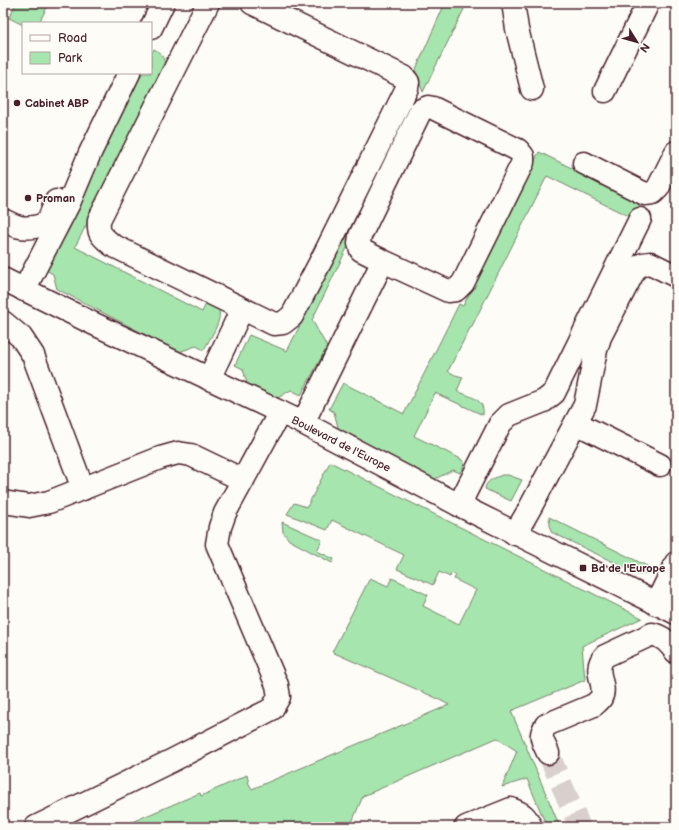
<svg xmlns="http://www.w3.org/2000/svg" width="679" height="830" viewBox="0 0 679 830" font-family="'Balsamiq Sans',sans-serif">
<style>
.green{fill:#a6e5ad;stroke:#78826c}
.lines{fill:none;stroke-linecap:round;stroke-linejoin:round}
.minor-tunnel{stroke:#d9d0ce;stroke-width:22;stroke-dasharray:22 11;stroke-linecap:butt}
.minor-casing{stroke:#4a1f2b;stroke-width:25}
.minor{stroke:#fdfcf7;stroke-width:22}
.poi-dot{fill:#4a1f2b;stroke:#fdfcf7;stroke-width:1.5}
.labels{text-anchor:middle;dominant-baseline:central;stroke-width:3;stroke-linejoin:round;paint-order:stroke}
.poi-label{font-size:11px;font-weight:bold;fill:#4a1f2b;stroke:#fdfcf7;text-anchor:start}
.street-label{font-size:11px;fill:#4a1f2b;stroke:#fdfcf7}
</style>
<rect width="100%" height="100%" fill="#fdfcf7"/>
<filter id="ink" filterUnits="userSpaceOnUse"><feTurbulence type="fractalNoise" baseFrequency=".025" numOctaves="2"/><feDisplacementMap in="SourceGraphic" scale="8" xChannelSelector="R" yChannelSelector="G"/><feConvolveMatrix kernelMatrix="1 2 1 2 8 2 1 2 1" color-interpolation-filters="sRGB"/></filter>
<g filter="url(#ink)">
<g class="green">
<polygon points="16,3 49,3 39,23 23,23 23,25 9,18"/>
<polygon points="445,3 467,3 423,92 416,73 416,69"/>
<path d="M154,49c9,5 11,10 11,20l-90,178 127,65 7,-14c3,3 8,6 9,10 6,12 -9,31 -14,42l-8,-4 -17,6 -122,-63 -4,-15 -7,-4 12,-29 84,-168h9v-19z"/>
<polygon points="394,139 399,141 312,320 327,347 301,395 291,390 276,399 247,384 243,369 235,365 249,335 287,351"/>
<path d="M539,152l102,50 -9,16 -85,-42 -76,152h-1l-22,43 7,4 8,2 -6,14c13,6 28,7 26,24l-48,-22 -21,43 47,23 3,4 -1,5 -3,5 -7,-3 -18,9 -96,-48 -5,-19 -5,-3 14,-26 61,31 55,-110 4,2z"/>
<polygon points="330,462 642,618 582,646 585,680 511,711 560,827 547,827 527,779 502,787 517,751 497,738 363,796 350,827 120,827 200,793 201,796 247,775 249,784 252,789 449,705 434,697 332,652 370,578 388,586 392,578 428,595 423,606 459,624 476,590 454,579 456,575 451,573 450,577 439,572 433,585 397,569 404,555 332,520 327,530 287,514 294,503 307,507"/>
<path d="M502,475h6l14,5 -11,21 -26,-12c1,-9 10,-11 17,-14z"/>
<polygon points="549,517 653,569 640,575 551,532"/>
<polygon points="282,522 322,540 317,551 334,559 332,563 289,540 283,532"/>
</g>
<g class="lines">
<polyline class="minor-tunnel" points="548,753 580,827"/>
<defs>
<g id="minor">
<path d="M208,3l-109,217c-1,15 2,15 13,25l162,79 9,-1 9,-7 32,-61 83,-167 1,-6 -4,-5 -152,-74"/>
<polyline points="514,3 514,9 517,29 532,89"/>
<polyline points="151,28 163,3"/>
<polyline points="605,91 648,3"/>
<polyline points="584,163 645,194 653,193 658,188 676,152"/>
<path d="M3,220c12,6 17,9 31,7 4,-1 9,-2 12,-5 5,-5 7,-14 10,-21"/>
<polyline points="3,279 88,321 303,423 459,505 676,613"/>
<polyline points="24,290 69,203 90,153 129,73"/>
<polyline points="3,322 21,337 33,355 83,489"/>
<polyline points="209,379 242,309"/>
<polyline points="303,423 383,261 448,291 456,290 463,283 523,162 523,156 518,150 433,108 428,107 421,110 360,236 359,243 361,250 383,261"/>
<polyline points="576,423 660,465"/>
<polyline points="3,502 29,506 49,502 160,458 178,453 191,455 243,480"/>
<polyline points="459,505 500,424 509,415 544,401 554,393 640,219"/>
<polyline points="515,534 530,508 585,405 596,350 600,337 635,269 643,264 650,263 676,276"/>
<polyline points="656,604 676,563"/>
<path d="M548,753c-5,-12 -10,-16 -2,-28l48,-20c2,-2 5,-4 7,-7 7,-13 -10,-28 4,-42l47,-22c12,3 16,8 24,18"/>
<polyline points="36,827 173,760 272,709 279,697 277,685 217,544 220,527 225,513 280,412"/>
<path d="M466,827l45,-18c11,4 15,7 20,18"/>
</g>
</defs>
<use href="#minor" class="minor-casing"/>
<use href="#minor" class="minor"/>
</g>
</g>
<g class="poi-dot">
<circle cx="17" cy="103" r="4"/>
<circle cx="28" cy="198" r="4"/>
<rect x="579" y="564" width="8" height="8" rx="2"/>
</g>
<g class="labels">
<g class="poi-label">
<text x="25" y="103">Cabinet ABP</text>
<text x="36" y="198">Proman</text>
<text x="591" y="568">Bd de l'Europe</text>
</g>
<g class="street-label">
<text transform="translate(341 444) rotate(27)">Boulevard de l'Europe</text>
</g>
</g>
<rect width="679" height="830" fill="none" stroke="#fdfcf7" stroke-width="16"/>
<rect x="8" y="8" width="663" height="814" fill="none" stroke="#4a1f2b" stroke-width="1.5" filter="url(#ink)"/>
<rect x="22" y="22" width="130" height="52" fill="#fdfcf7" stroke="#b5a4a5"/>
<rect x="30" y="35" width="20" height="6" fill="#fdfcf7" stroke="#b5a4a5"/>
<text x="58" y="42" font-size="12" fill="#4a1f2b">Road</text>
<rect x="30" y="52" width="20" height="12" fill="#a6e5ad" stroke="#b5a4a5"/>
<text x="58" y="62" font-size="12" fill="#4a1f2b">Park</text>
<g transform="translate(637 42) rotate(127)" stroke="#fdfcf7" stroke-width="3" paint-order="stroke">
<path d="M0-3L7 15L0 10L-7 15Z" fill="#4a1f2b"/>
<text y="-6" font-size="11" font-weight="bold" text-anchor="middle" fill="#4a1f2b">N</text>
</g>
</svg>
